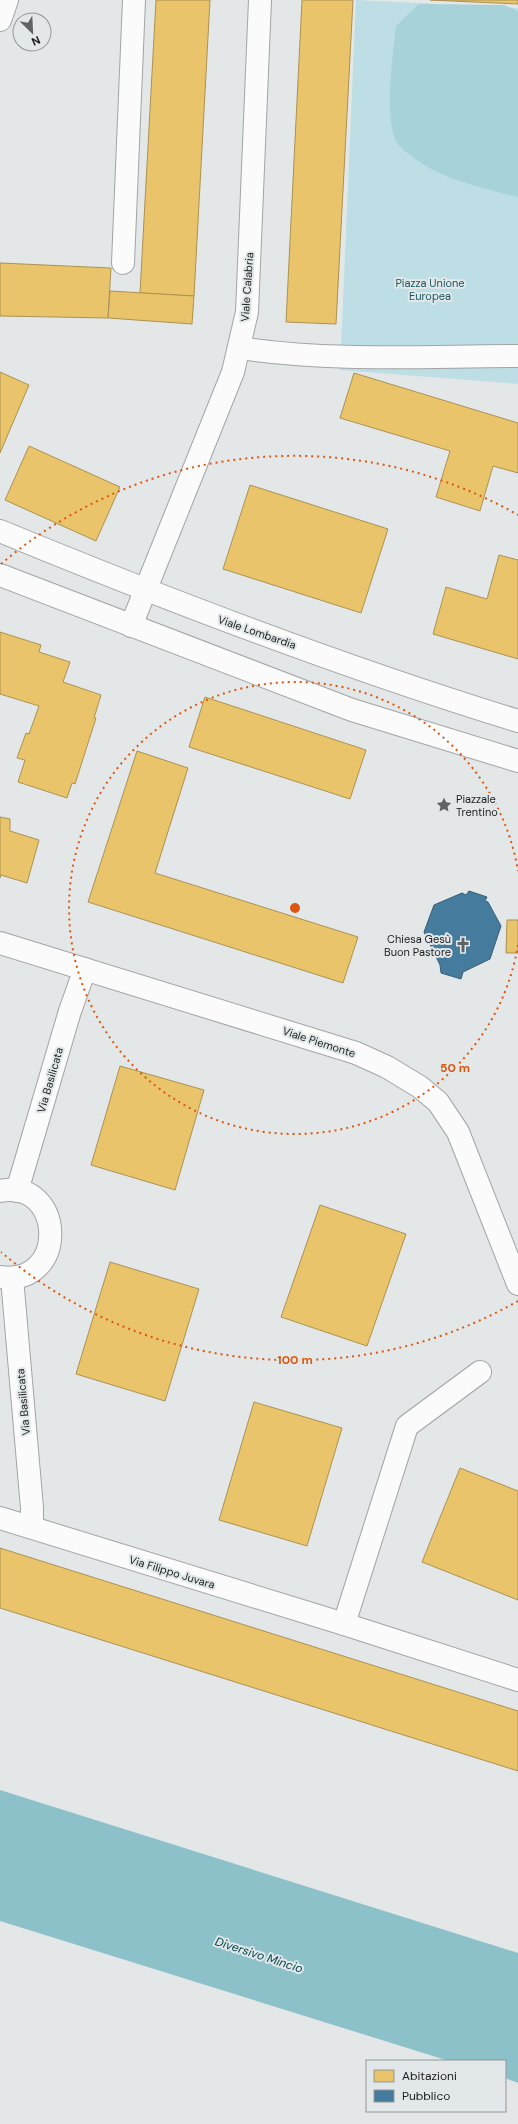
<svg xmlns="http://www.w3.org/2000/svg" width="518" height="2124" viewBox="0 0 518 2124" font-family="'DM Sans',sans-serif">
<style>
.green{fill:#bddee4}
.forest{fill:#a8d2d9}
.water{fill:#8dc1ca}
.homes{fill:#e9c46a;stroke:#ab9253}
.public{fill:#457b9d;stroke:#385e76}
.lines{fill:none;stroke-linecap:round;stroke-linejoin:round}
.pedestrian-casing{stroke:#a2a4a5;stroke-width:24}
.minor-casing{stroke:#a2a4a5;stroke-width:24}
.pedestrian{stroke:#fbfbfc;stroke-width:22}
.minor{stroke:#fbfbfc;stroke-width:22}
.ring{fill:none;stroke:#de560d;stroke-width:2;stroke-dasharray:2 4}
.labels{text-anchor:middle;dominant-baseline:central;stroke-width:4;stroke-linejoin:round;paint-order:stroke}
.park-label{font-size:11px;fill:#18565f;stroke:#e2e8e9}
.street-label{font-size:11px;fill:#1a1c1c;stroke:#e2e8e9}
.poi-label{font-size:11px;fill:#1a1c1c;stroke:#e2e8e9;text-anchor:start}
.water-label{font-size:12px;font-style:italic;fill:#00444e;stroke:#e2e8e9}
.centre{fill:#de560d;stroke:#e2e8e9;stroke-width:2}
.ring-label{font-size:12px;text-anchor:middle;font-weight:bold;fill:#de560d;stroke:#e2e8e9;stroke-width:4;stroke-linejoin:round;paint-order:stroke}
</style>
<rect width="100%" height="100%" fill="#e3e7e8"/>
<polygon class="green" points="356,0 518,8 518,384 340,370"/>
<path class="forest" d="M419,4l85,1 14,6v186c-39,-10 -84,-19 -114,-47 -3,-3 -7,-6 -8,-9 -12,-25 -3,-86 0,-115z"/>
<polygon class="water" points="0,1790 518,1953 518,2083 505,2078 505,2061 449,2061 0,1921"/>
<g class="homes">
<polygon points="156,0 210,0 194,296 140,293"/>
<polygon points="302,0 353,0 336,324 286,322"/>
<polygon points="430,0 518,0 518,4"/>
<polygon points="0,263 111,268 108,318 0,316"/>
<polygon points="110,291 194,296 192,324 108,318"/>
<polygon points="0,372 29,385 0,453"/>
<polygon points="354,373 518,423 518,473 493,466 480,511 436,497 450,451 340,418"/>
<polygon points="29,446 120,487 96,541 5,500"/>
<polygon points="250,485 388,529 361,613 223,569"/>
<polygon points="499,555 518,560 518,659 433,634 446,587 487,599"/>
<polygon points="0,632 41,645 39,652 70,662 63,682 101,695 94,718 96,718 75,784 72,783 67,798 18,782 25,760 17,758 26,733 29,734 39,706 0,694"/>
<polygon points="205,697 366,750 350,799 189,747"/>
<polygon points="137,751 188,768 155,873 358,937 343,983 88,902"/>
<polygon points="0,817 10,819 10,831 39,840 27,883 1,875 0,878"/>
<polygon points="507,920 518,920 518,953 506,953"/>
<polygon points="120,1066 204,1090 175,1190 91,1165"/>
<polygon points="320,1205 406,1234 367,1346 281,1317"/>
<polygon points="110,1262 199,1289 165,1401 76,1374"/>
<polygon points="254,1402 342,1428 307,1546 219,1520"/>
<polygon points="460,1468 518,1491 518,1600 422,1562"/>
<polygon points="0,1548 518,1711 518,1771 0,1608"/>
</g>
<polygon class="public" points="469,891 487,897 485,901 488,902 501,926 490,959 463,972 461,979 441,973 440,965 424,932 434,905 462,893 466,895"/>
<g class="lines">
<defs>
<path id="pedestrian" d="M240,348c91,14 186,8 278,8"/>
<g id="minor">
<polyline points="0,20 7,0"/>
<polyline points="123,263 134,0"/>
<path d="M0,531c170,70 342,136 518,190"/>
<polyline points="0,575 352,710 518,761"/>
<polyline points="131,626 233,372 247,312 260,0"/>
<polyline points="0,943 356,1053 387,1067 420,1087 438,1102 458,1132 518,1284"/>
<path d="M0,1191c65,-13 69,96 0,86"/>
<polyline points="17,1191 70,1011 85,969"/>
<polyline points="12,1278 32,1508 32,1527"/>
<polyline points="0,1518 344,1624 518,1680"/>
<polyline points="344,1624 407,1426 480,1372"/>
</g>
</defs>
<use href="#pedestrian" class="pedestrian-casing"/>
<use href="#minor" class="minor-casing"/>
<use href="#pedestrian" class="pedestrian"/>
<use href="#minor" class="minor"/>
</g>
<g class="ring">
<path d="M518 945A226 226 0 1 1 518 871"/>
<path d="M518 1301A452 452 0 0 1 1 1252M1 564A452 452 0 0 1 518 515"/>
</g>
<defs>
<symbol id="sight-bare" viewBox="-9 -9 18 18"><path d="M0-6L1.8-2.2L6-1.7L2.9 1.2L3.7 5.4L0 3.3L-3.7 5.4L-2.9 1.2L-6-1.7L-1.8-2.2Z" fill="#606363" stroke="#e2e8e9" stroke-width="2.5" paint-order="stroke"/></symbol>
<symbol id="church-bare" viewBox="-9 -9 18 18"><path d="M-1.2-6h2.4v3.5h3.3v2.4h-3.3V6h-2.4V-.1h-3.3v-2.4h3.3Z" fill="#606363" stroke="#e2e8e9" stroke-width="2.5" paint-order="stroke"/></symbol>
</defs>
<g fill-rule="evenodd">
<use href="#sight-bare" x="433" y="794" width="22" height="22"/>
<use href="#church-bare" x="452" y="934" width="22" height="22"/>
</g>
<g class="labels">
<g class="park-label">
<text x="430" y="283">Piazza Unione<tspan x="430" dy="13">Europea</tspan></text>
</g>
<g class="street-label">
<text transform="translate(247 287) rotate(-86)">Viale Calabria</text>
<text transform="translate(257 632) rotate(19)">Viale Lombardia</text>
<text transform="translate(319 1042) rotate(18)">Viale Piemonte</text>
<text transform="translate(50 1080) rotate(-74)">Via Basilicata</text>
<text transform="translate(23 1402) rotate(-95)">Via Basilicata</text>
<text transform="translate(172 1572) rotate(17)">Via Filippo Juvara</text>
</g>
<g class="poi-label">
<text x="456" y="799">Piazzale<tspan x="456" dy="13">Trentino</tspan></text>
<text x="451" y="939" text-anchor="end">Chiesa Gesù<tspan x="451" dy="13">Buon Pastore</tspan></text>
</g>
<g class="water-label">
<text transform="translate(259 1955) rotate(18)">Diversivo Mincio</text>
</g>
</g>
<circle cx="295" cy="908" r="6" class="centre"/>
<g class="ring-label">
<text x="455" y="1072">50 m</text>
<text x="295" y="1364">100 m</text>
</g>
<rect x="366" y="2060" width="140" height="52" fill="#e2e8e9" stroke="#929697"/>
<rect x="374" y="2070" width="20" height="12" fill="#e9c46a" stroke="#929697"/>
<text x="402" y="2080" font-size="12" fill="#1a1c1c">Abitazioni</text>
<rect x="374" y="2090" width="20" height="12" fill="#457b9d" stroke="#929697"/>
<text x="402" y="2100" font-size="12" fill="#1a1c1c">Pubblico</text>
<g transform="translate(32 32) rotate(156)"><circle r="19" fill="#e2e8e9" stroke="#929697"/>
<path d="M0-3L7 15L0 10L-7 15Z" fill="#606363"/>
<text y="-6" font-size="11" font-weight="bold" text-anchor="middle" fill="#1a1c1c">N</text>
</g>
</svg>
